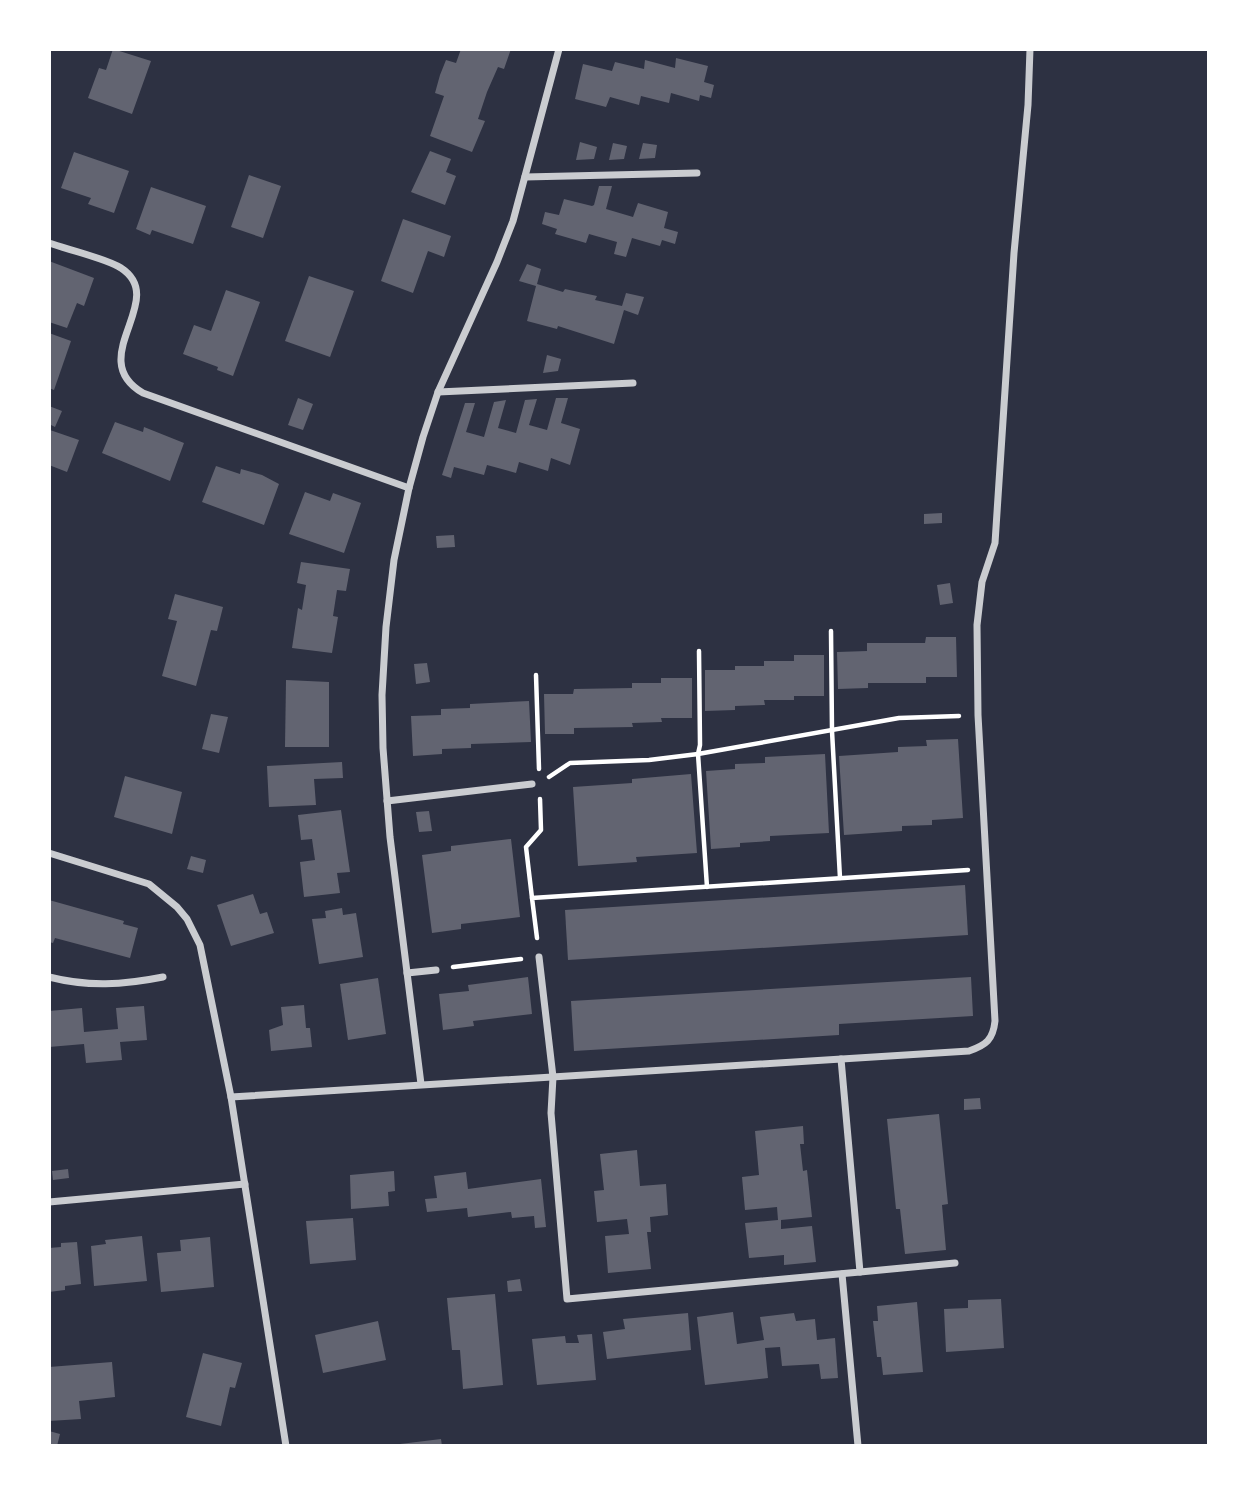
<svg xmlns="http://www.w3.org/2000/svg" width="1258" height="1495" viewBox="0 0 1258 1495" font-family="Barlow,sans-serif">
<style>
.building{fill:#626471}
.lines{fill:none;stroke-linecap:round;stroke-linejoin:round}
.path{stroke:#fff;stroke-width:4.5}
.minor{stroke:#caccd0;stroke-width:7}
</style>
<rect width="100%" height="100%" fill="#2d3142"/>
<g class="building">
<polygon points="113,49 151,61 132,114 88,98 99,68 106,70"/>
<polygon points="461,49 511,49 504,69 498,67 487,92 478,119 485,121 472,152 430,136 444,96 435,93 440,75 446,60 456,63"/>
<polygon points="676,58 708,66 704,82 714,85 711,98 700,95 699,101 671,93 669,103 641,96 639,105 610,97 606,107 575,99 583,64 612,71 615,62 644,69 645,60 675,68"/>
<polygon points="580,142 597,147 594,159 576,160"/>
<polygon points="613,143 627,146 624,159 609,160"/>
<polygon points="643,143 657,145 655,158 639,159"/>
<polygon points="430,151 451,159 446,172 456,176 445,205 411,192"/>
<polygon points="74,152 129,171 114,213 88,204 91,198 61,188"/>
<polygon points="249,175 281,186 263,238 231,227"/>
<polygon points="599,186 612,186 606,209 633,217 638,203 668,212 664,228 678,232 675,244 662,240 660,246 632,238 626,257 614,254 617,242 589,234 586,243 555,234 557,229 542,224 545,212 559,215 564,199 592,206 594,205"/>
<polygon points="151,187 206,206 193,244 152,230 150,235 136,229"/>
<polygon points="403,219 451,236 444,257 428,251 413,293 381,281"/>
<polygon points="49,261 94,278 84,306 77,303 67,328 49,322"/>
<polygon points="527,264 541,269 537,284 563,292 565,289 597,296 595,300 622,306 626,293 644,297 638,315 624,310 614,344 558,326 557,329 527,321 536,286 519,281"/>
<polygon points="309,276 354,291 330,357 285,341"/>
<polygon points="226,290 260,302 233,376 217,370 218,367 183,354 194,325 211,331"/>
<polygon points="49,333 71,341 54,390 49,388"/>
<polygon points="547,355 561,359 558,371 543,373"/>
<polygon points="298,398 313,404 303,430 288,425"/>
<polygon points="556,398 568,398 561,423 580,429 570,465 551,458 548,471 519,462 516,473 487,465 484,475 454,467 451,478 442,475 465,403 475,403 466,432 484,437 494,402 506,400 498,428 516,433 525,400 537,399 529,425 547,430"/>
<polygon points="49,406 62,411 55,427 51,425 50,430 79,440 67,472 49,465"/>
<polygon points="115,422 143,432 144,427 184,443 170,481 102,453"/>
<polygon points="216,466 240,474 241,469 262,475 279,484 264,525 202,502"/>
<polygon points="305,492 330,501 333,493 361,503 344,553 289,534"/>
<polygon points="942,513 942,523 924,524 924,514"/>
<polygon points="454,535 455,547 437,548 436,536"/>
<polygon points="301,562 350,569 346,591 337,590 333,616 338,617 332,653 292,648 298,608 302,610 306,585 297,583"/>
<polygon points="950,583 953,603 940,605 937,585"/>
<polygon points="175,594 223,607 217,631 211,630 196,686 162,676 177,621 168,619"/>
<polygon points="926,637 956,637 957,677 926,677 926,683 868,683 868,688 838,689 837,652 867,651 867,643 925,643"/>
<polygon points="794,655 824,655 824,696 794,696 794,700 764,700 765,705 735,706 735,710 705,711 705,670 735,670 735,666 764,666 764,661 794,661"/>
<polygon points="427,663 430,682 416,684 414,664"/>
<polygon points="661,678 692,678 692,718 661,718 662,722 632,723 633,727 574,728 574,734 545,734 544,694 573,694 574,689 632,688 632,683 661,683"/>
<polygon points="286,680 329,682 329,747 285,747"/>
<polygon points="529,701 531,742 471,744 471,748 442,749 442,754 413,756 411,716 441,715 441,709 470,708 470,704"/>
<polygon points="211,714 228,717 219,753 202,749"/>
<polygon points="958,739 963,818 932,820 932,825 902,826 902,831 844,835 839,756 898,752 898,747 927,746 926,740"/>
<polygon points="825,754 829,833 770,836 770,841 740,843 740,847 711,849 706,771 735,769 735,764 765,763 765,757"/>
<polygon points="342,762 343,778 314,779 316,805 269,807 267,766"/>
<polygon points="691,774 697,853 636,857 637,862 578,866 573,787 632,783 632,779"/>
<polygon points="125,776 182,792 172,834 114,817"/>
<polygon points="341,810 350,872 337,873 340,893 304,897 300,862 315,860 312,839 301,840 298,815"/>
<polygon points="429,811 432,831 419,832 416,812"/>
<polygon points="511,839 520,917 461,924 461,929 432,933 422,855 451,851 451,846"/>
<polygon points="191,856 206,860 203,873 187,869"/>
<polygon points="965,885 968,935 568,960 565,910"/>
<polygon points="253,894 260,914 267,912 274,933 231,946 217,905"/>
<polygon points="49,900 124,921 123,924 138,928 130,958 55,938 53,943 49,942"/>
<polygon points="342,908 343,915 356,913 363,957 319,964 312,919 326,918 325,911"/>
<polygon points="528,977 532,1014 473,1021 474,1026 443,1030 439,994 469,991 468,985"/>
<polygon points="971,977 973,1016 839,1024 839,1035 574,1051 571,1001"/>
<polygon points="378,978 386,1034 348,1040 340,984"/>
<polygon points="304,1005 306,1028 310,1028 312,1047 271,1051 269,1030 283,1025 281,1007"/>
<polygon points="144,1006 147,1040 120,1042 122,1060 86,1063 84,1044 49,1047 49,1011 82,1008 84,1032 118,1029 116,1008"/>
<polygon points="980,1098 981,1109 964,1110 964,1099"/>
<polygon points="939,1114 948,1204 942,1205 946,1250 905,1254 900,1209 896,1209 887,1119"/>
<polygon points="803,1126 804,1144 800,1144 803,1171 807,1170 812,1217 781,1220 781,1229 812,1226 816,1262 784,1265 784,1255 749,1258 745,1223 778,1220 777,1207 745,1210 742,1177 759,1175 755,1131"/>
<polygon points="637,1150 640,1186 666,1184 668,1215 650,1217 651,1232 647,1232 651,1269 608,1273 605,1236 629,1234 627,1219 597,1222 594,1191 604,1190 600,1154"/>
<polygon points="68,1169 69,1178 53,1180 52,1171"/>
<polygon points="394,1171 395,1191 388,1192 389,1206 351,1209 350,1175"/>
<polygon points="466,1172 468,1189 541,1179 546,1227 535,1228 534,1216 512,1218 511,1212 468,1217 467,1208 427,1212 425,1199 437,1198 434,1176"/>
<polygon points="353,1218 356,1260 310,1264 306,1221"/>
<polygon points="142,1236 147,1281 94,1286 91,1246 106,1244 105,1240"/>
<polygon points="210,1237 214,1287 161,1292 157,1253 181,1251 180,1240"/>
<polygon points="77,1242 81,1284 65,1286 65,1290 49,1292 49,1248 61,1247 61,1243"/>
<polygon points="520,1279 522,1291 508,1292 507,1281"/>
<polygon points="495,1294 503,1385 463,1389 460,1350 452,1350 447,1298"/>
<polygon points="1001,1299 1004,1348 946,1352 944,1309 968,1308 968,1300"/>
<polygon points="917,1302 923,1372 883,1375 881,1357 877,1357 873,1321 878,1321 877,1306"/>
<polygon points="733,1312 737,1344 764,1340 760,1317 794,1313 796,1321 815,1319 817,1340 835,1338 838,1378 821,1379 819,1364 782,1366 780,1347 765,1348 768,1378 705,1385 697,1317"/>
<polygon points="688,1313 691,1350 607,1359 603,1332 625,1329 623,1319"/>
<polygon points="378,1321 386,1360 323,1373 315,1335"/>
<polygon points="592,1334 596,1380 537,1385 532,1339 565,1336 566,1343 579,1343 577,1335"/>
<polygon points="203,1353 242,1363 235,1388 230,1387 221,1426 186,1417"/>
<polygon points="112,1362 115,1397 79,1401 81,1419 49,1421 49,1367"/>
<polygon points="49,1431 60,1434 57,1446 49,1446"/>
<polygon points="441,1439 442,1446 400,1446 400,1444"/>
</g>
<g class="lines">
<g class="path">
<polyline points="831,631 832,731 840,878"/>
<polyline points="699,651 700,745 698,754 707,887"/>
<polyline points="536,675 539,769"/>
<polyline points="549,777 570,763 649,760 698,754 899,718 959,716"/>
<polyline points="532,898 526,847 541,830 540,799"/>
<polyline points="537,938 532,898 968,870"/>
<polyline points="453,967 521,959"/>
</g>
<g class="minor">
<polyline points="525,177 697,173"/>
<path d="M49,243c17,6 59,16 72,25 49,32 -38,90 22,125l266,95"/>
<polyline points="438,392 633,383"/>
<polyline points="387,801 532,784"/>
<polyline points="49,853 149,884 177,907 187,919 200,945 231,1097 286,1446"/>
<polyline points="539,957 553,1077 551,1113 567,1299 860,1272 841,1059"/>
<polyline points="407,973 436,970"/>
<path d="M49,977c39,10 74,8 114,0"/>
<polyline points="421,1084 390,837 383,748 382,695 386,627 394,560 409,488 423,437 438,392 497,262 513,221 559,49"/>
<path d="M231,1097l738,-46c17,-6 24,-11 26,-30l-17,-306 -1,-90 5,-43 13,-39 19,-290 14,-148 2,-56"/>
<polyline points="49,1202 245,1184"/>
<polyline points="860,1272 955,1263"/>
<polyline points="842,1274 858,1446"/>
</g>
</g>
<rect width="1258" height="1495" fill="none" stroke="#ffffff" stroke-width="102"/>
</svg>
